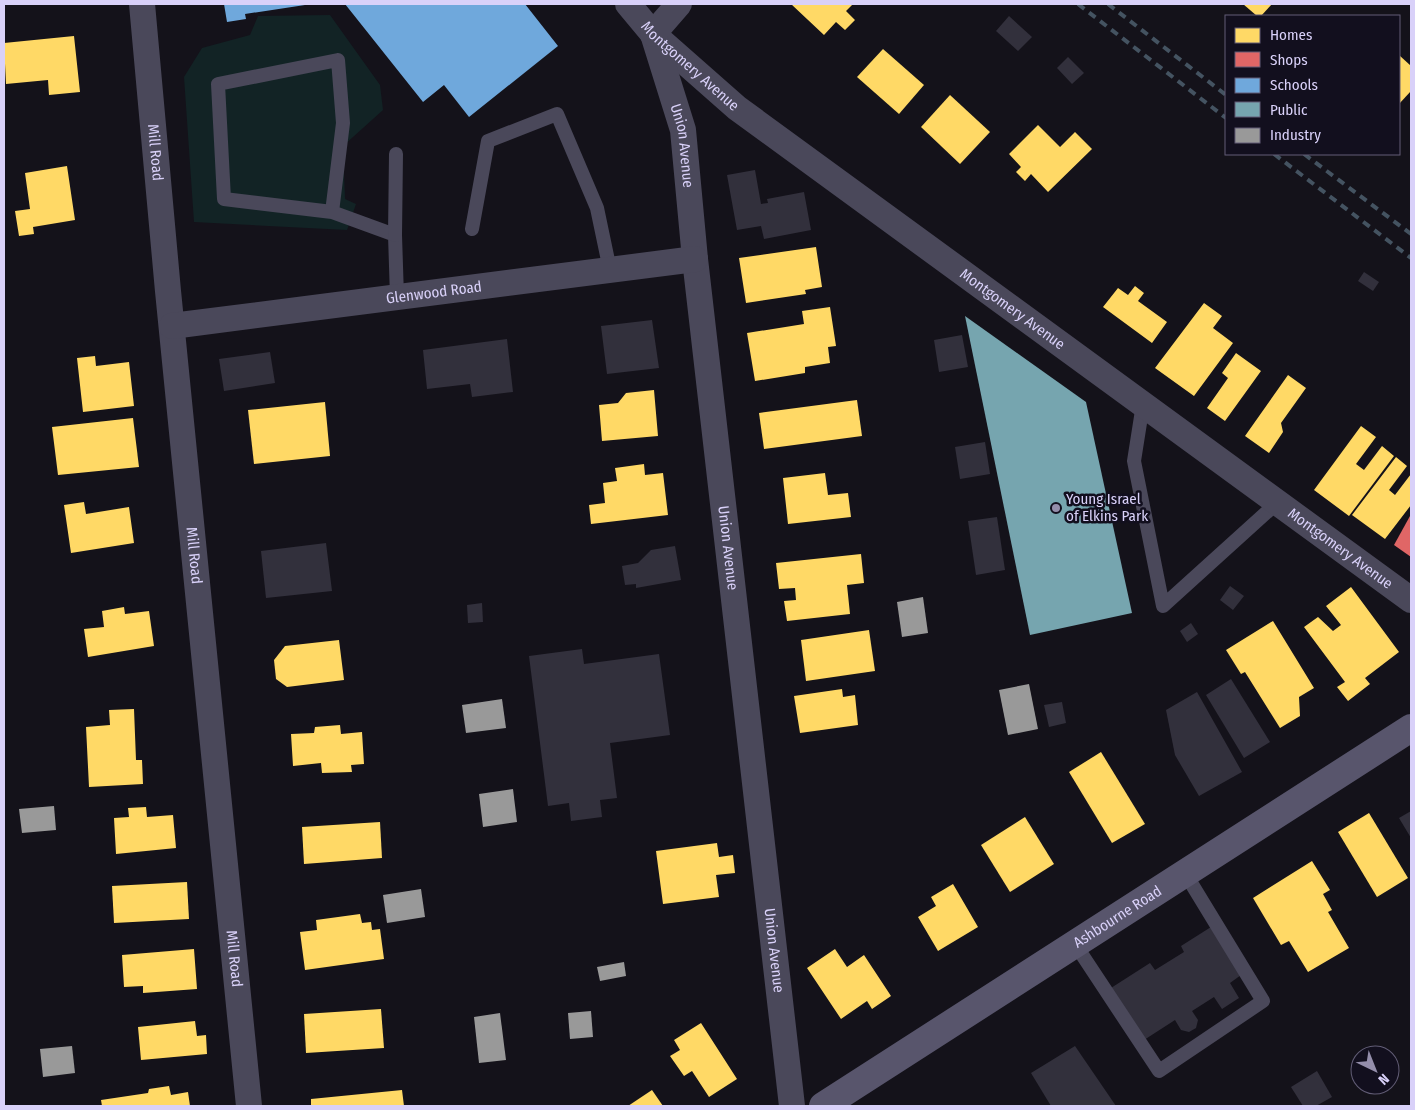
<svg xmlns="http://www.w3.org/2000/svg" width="1415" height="1110" viewBox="0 0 1415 1110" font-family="'Fira Sans Condensed',sans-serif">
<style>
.green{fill:#122325}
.homes{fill:#ffd966}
.shops{fill:#e06666}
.schools{fill:#6fa8dc}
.public{fill:#76a5af}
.industry{fill:#999}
.building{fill:#32303c}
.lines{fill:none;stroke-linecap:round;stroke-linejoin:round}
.lane{stroke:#4a485a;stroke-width:14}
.street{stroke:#4a485a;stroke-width:26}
.secondary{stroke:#58556c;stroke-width:28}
.rail{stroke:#445361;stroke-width:4;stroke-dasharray:8 6;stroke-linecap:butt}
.poi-dot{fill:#948eab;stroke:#120f1e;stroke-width:2}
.labels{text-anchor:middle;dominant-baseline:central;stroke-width:5;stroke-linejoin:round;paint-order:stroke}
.street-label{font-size:15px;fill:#d9d1f9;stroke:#120f1e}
.poi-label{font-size:15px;fill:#d9d1f9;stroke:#120f1e;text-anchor:start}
</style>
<rect width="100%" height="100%" fill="#14121a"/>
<polygon class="green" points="330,15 380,85 383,110 343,146 345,199 356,204 347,230 194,222 184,77 202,48 250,35 258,16"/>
<g class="homes">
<polygon points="791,4 853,4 846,11 855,20 845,30 836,22 824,35"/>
<polygon points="1243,4 1272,4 1261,16 1257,16"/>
<polygon points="74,36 80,92 49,95 48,80 6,84 4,43"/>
<polygon points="883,49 924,85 899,114 857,77"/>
<polygon points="1399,55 1411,66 1411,91 1399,104"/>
<polygon points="950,95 990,132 960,164 921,127"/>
<polygon points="1038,125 1060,147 1075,132 1092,149 1048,192 1031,174 1025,181 1016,172 1021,167 1009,154"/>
<polygon points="67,166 75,220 33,227 34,234 19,236 15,211 30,209 25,173"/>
<polygon points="816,247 822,287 805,290 806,294 746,303 739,258"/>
<polygon points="1135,286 1144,293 1138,301 1167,322 1152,343 1103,307 1118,288 1128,295"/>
<polygon points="1204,303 1222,316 1213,328 1233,343 1194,396 1155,368"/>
<polygon points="830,307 836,346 828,347 830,363 805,367 805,373 755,381 747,333 804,324 802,311"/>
<polygon points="1236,353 1261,371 1225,421 1207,408 1228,378 1222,373"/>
<polygon points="95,356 96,366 129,362 134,406 83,412 77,358"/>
<polygon points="1288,375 1306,388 1281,423 1283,432 1269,453 1245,436"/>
<polygon points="654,390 658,436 602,441 599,405 618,403 626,393"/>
<polygon points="857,400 862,436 764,449 759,413"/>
<polygon points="325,402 330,456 254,464 248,410"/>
<polygon points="133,418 139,467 58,475 52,427"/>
<polygon points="1361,426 1376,437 1356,464 1364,470 1382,446 1394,456 1349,516 1314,490"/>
<polygon points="1396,457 1407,466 1389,490 1395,495 1411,474 1411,505 1385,539 1352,515"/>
<polygon points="644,464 645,475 663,473 668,515 591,524 589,505 605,503 603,483 617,481 615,468"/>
<polygon points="825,473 828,495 848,493 851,517 788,524 783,478"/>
<polygon points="84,502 86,514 129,507 134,543 71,553 64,505"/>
<polygon points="861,554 864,583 847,585 850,614 787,621 784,601 796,600 795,588 779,589 776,563"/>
<polygon points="1351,587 1399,652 1365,678 1370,684 1348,701 1337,687 1345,682 1304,627 1318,617 1333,631 1341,625 1326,606"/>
<polygon points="124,607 125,614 149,611 154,646 88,657 84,629 104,627 102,611"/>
<polygon points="1273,621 1314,688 1299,697 1300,716 1280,728 1245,672 1241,674 1226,650"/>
<polygon points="869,630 875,671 806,681 801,640"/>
<polygon points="339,640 344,680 287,687 276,679 274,660 285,646"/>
<polygon points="842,689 843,697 855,695 858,725 800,733 794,696"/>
<polygon points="134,709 136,760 142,760 143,784 89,787 86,727 110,725 109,710"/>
<polygon points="340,725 341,734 362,732 364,764 351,765 352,772 322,773 321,763 293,766 291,734 314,733 315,727"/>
<polygon points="1101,752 1145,824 1112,843 1069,772"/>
<polygon points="146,807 147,817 173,815 176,848 116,854 114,818 129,817 128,808"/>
<polygon points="1369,813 1408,878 1377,897 1338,832"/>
<polygon points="1025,817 1054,864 1010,892 981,845"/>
<polygon points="380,822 382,858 304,864 302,827"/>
<polygon points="717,843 719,857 733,855 735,873 716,875 719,897 663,904 656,851"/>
<polygon points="1312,861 1330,890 1323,894 1332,910 1328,912 1349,948 1308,972 1289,941 1281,945 1253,898"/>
<polygon points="187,882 189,919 114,923 112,886"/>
<polygon points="953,884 978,927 938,951 918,917 936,906 931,897"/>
<polygon points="360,914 362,923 371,922 372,930 380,929 384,959 305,970 300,932 317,930 316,920"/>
<polygon points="194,949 197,989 143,993 143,986 124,987 122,955"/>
<polygon points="835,949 847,967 864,955 891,996 872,1009 867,1001 841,1019 807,968"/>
<polygon points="381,1009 384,1048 306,1053 304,1014"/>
<polygon points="195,1021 197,1036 206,1035 207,1054 141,1060 138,1027"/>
<polygon points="701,1023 737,1079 709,1097 692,1071 684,1076 670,1056 680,1050 674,1040"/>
<polygon points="169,1086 171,1095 188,1092 190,1106 102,1106 101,1100 148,1093 149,1089"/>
<polygon points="402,1090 404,1106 311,1106 311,1099"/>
<polygon points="652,1090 663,1106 628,1106"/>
</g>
<polygon class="shops" points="1410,516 1411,517 1411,557 1394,545"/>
<g class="schools">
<polygon points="224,4 305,4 305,5 245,14 246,19 227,22"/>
<polygon points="345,4 525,4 558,46 469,117 444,85 423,102"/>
</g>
<polygon class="public" points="965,316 1086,402 1132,613 1030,635"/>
<g class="industry">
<polygon points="923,597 928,633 902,637 897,602"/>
<polygon points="1029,684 1038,729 1008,735 999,690"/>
<polygon points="502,699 506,728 466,733 462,705"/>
<polygon points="513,789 517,822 483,827 479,794"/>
<polygon points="54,806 56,830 22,833 19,809"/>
<polygon points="421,889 425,917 387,923 383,895"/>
<polygon points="624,962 626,976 600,981 597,967"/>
<polygon points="591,1011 593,1037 570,1039 568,1013"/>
<polygon points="500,1013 506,1060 479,1063 474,1017"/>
<polygon points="72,1046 75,1073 43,1077 40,1049"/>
</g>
<g class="building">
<polygon points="1009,16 1032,37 1018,51 996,31"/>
<polygon points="1068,57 1084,73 1072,84 1057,68"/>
<polygon points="755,170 761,204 768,203 767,199 804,192 811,230 764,239 761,226 737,230 727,175"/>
<polygon points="1364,272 1379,282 1373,291 1358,281"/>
<polygon points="652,320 659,368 607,374 601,326"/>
<polygon points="962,335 968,367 939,372 934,340"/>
<polygon points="507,339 513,392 472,397 470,384 427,389 423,350"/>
<polygon points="270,352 275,383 224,391 219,359"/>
<polygon points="985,442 990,474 960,479 955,447"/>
<polygon points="997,517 1005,570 976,575 968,521"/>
<polygon points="326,543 332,591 266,598 261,551"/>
<polygon points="675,546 681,580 636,588 636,584 625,585 622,566 638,563 651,550"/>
<polygon points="1230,586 1244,596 1233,610 1220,600"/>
<polygon points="482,603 483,622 468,623 467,605"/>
<polygon points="1191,623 1198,634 1187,642 1180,631"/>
<polygon points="582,649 584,664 659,654 670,735 610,743 617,798 600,800 602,817 571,821 569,803 548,806 529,656"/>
<polygon points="1231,679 1270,742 1244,758 1206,695"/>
<polygon points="1197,692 1242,772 1199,796 1175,755 1166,710"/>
<polygon points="1062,702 1066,723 1049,727 1044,705"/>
<polygon points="1411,811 1411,838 1399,818"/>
<polygon points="1211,927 1241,975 1230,983 1239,998 1222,1009 1214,997 1192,1011 1198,1020 1196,1028 1189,1032 1181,1030 1175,1020 1144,1040 1111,988 1150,963 1155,970 1184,952 1181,946"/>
<polygon points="1075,1046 1116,1106 1051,1106 1031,1073"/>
<polygon points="1317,1071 1332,1097 1316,1106 1303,1106 1291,1087"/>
</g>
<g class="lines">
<g class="lane">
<polyline points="332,212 343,123 338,60 218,84 224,199 332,212 395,235 397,297"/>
<polyline points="472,229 488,141 557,114 597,208 610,270"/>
<polyline points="395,235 396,154"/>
<polyline points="1143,404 1134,461 1163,606 1278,502"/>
<polyline points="1075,944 1159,1071 1263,1001 1185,873"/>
</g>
<g class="street">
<path id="s1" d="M142,4l26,287 81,815"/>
<path id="s2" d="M628,4l25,30 84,74 674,492"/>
<path id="s3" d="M653,34l30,96 12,129 97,847"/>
<polyline points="653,34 679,4"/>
<path id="s4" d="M172,326l523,-67"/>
</g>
<path class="secondary" id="s5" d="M823,1106l588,-378"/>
<g class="rail">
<polyline points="1078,4 1226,118"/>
<polyline points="1108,4 1226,95"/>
<polyline points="1274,154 1411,258"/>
<polyline points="1304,154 1411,234"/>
</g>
</g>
<circle class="poi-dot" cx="1056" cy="508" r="5"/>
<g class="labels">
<g class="street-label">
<text stroke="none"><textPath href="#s2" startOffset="88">Montgomery Avenue</textPath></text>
<text stroke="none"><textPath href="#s3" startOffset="116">Union Avenue</textPath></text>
<text stroke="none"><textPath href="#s1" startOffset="149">Mill Road</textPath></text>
<text stroke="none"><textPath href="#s4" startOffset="264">Glenwood Road</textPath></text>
<text stroke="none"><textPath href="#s2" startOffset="492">Montgomery Avenue</textPath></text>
<text stroke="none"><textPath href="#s3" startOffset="521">Union Avenue</textPath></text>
<text stroke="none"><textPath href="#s2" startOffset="898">Montgomery Avenue</textPath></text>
<text stroke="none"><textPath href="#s1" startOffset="554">Mill Road</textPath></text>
<text stroke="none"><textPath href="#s5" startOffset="350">Ashbourne Road</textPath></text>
<text stroke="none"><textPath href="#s3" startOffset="926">Union Avenue</textPath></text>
<text stroke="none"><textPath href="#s1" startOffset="959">Mill Road</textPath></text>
</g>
<g class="poi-label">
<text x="1066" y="499">Young Israel<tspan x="1066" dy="17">of Elkins Park</tspan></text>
</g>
</g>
<rect width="1415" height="1110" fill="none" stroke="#d9d1f9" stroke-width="10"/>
<rect x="1225" y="15" width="175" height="140" fill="#120f1e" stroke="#625d76"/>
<rect x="1235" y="28" width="25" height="15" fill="#ffd966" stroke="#625d76"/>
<text x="1270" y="40" font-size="15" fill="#d9d1f9">Homes</text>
<rect x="1235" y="52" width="25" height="15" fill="#e06666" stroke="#625d76"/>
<text x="1270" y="65" font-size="15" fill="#d9d1f9">Shops</text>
<rect x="1235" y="78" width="25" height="15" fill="#6fa8dc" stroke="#625d76"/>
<text x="1270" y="90" font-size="15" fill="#d9d1f9">Schools</text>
<rect x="1235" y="102" width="25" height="15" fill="#76a5af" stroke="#625d76"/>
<text x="1270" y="115" font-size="15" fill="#d9d1f9">Public</text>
<rect x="1235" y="128" width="25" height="15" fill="#999999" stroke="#625d76"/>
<text x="1270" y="140" font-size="15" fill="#d9d1f9">Industry</text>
<g transform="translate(1375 1070) rotate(137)"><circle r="24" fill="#120f1e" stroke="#625d76"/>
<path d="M0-4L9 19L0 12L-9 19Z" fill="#948eab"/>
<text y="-8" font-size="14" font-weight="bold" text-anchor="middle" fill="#d9d1f9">N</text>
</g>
</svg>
